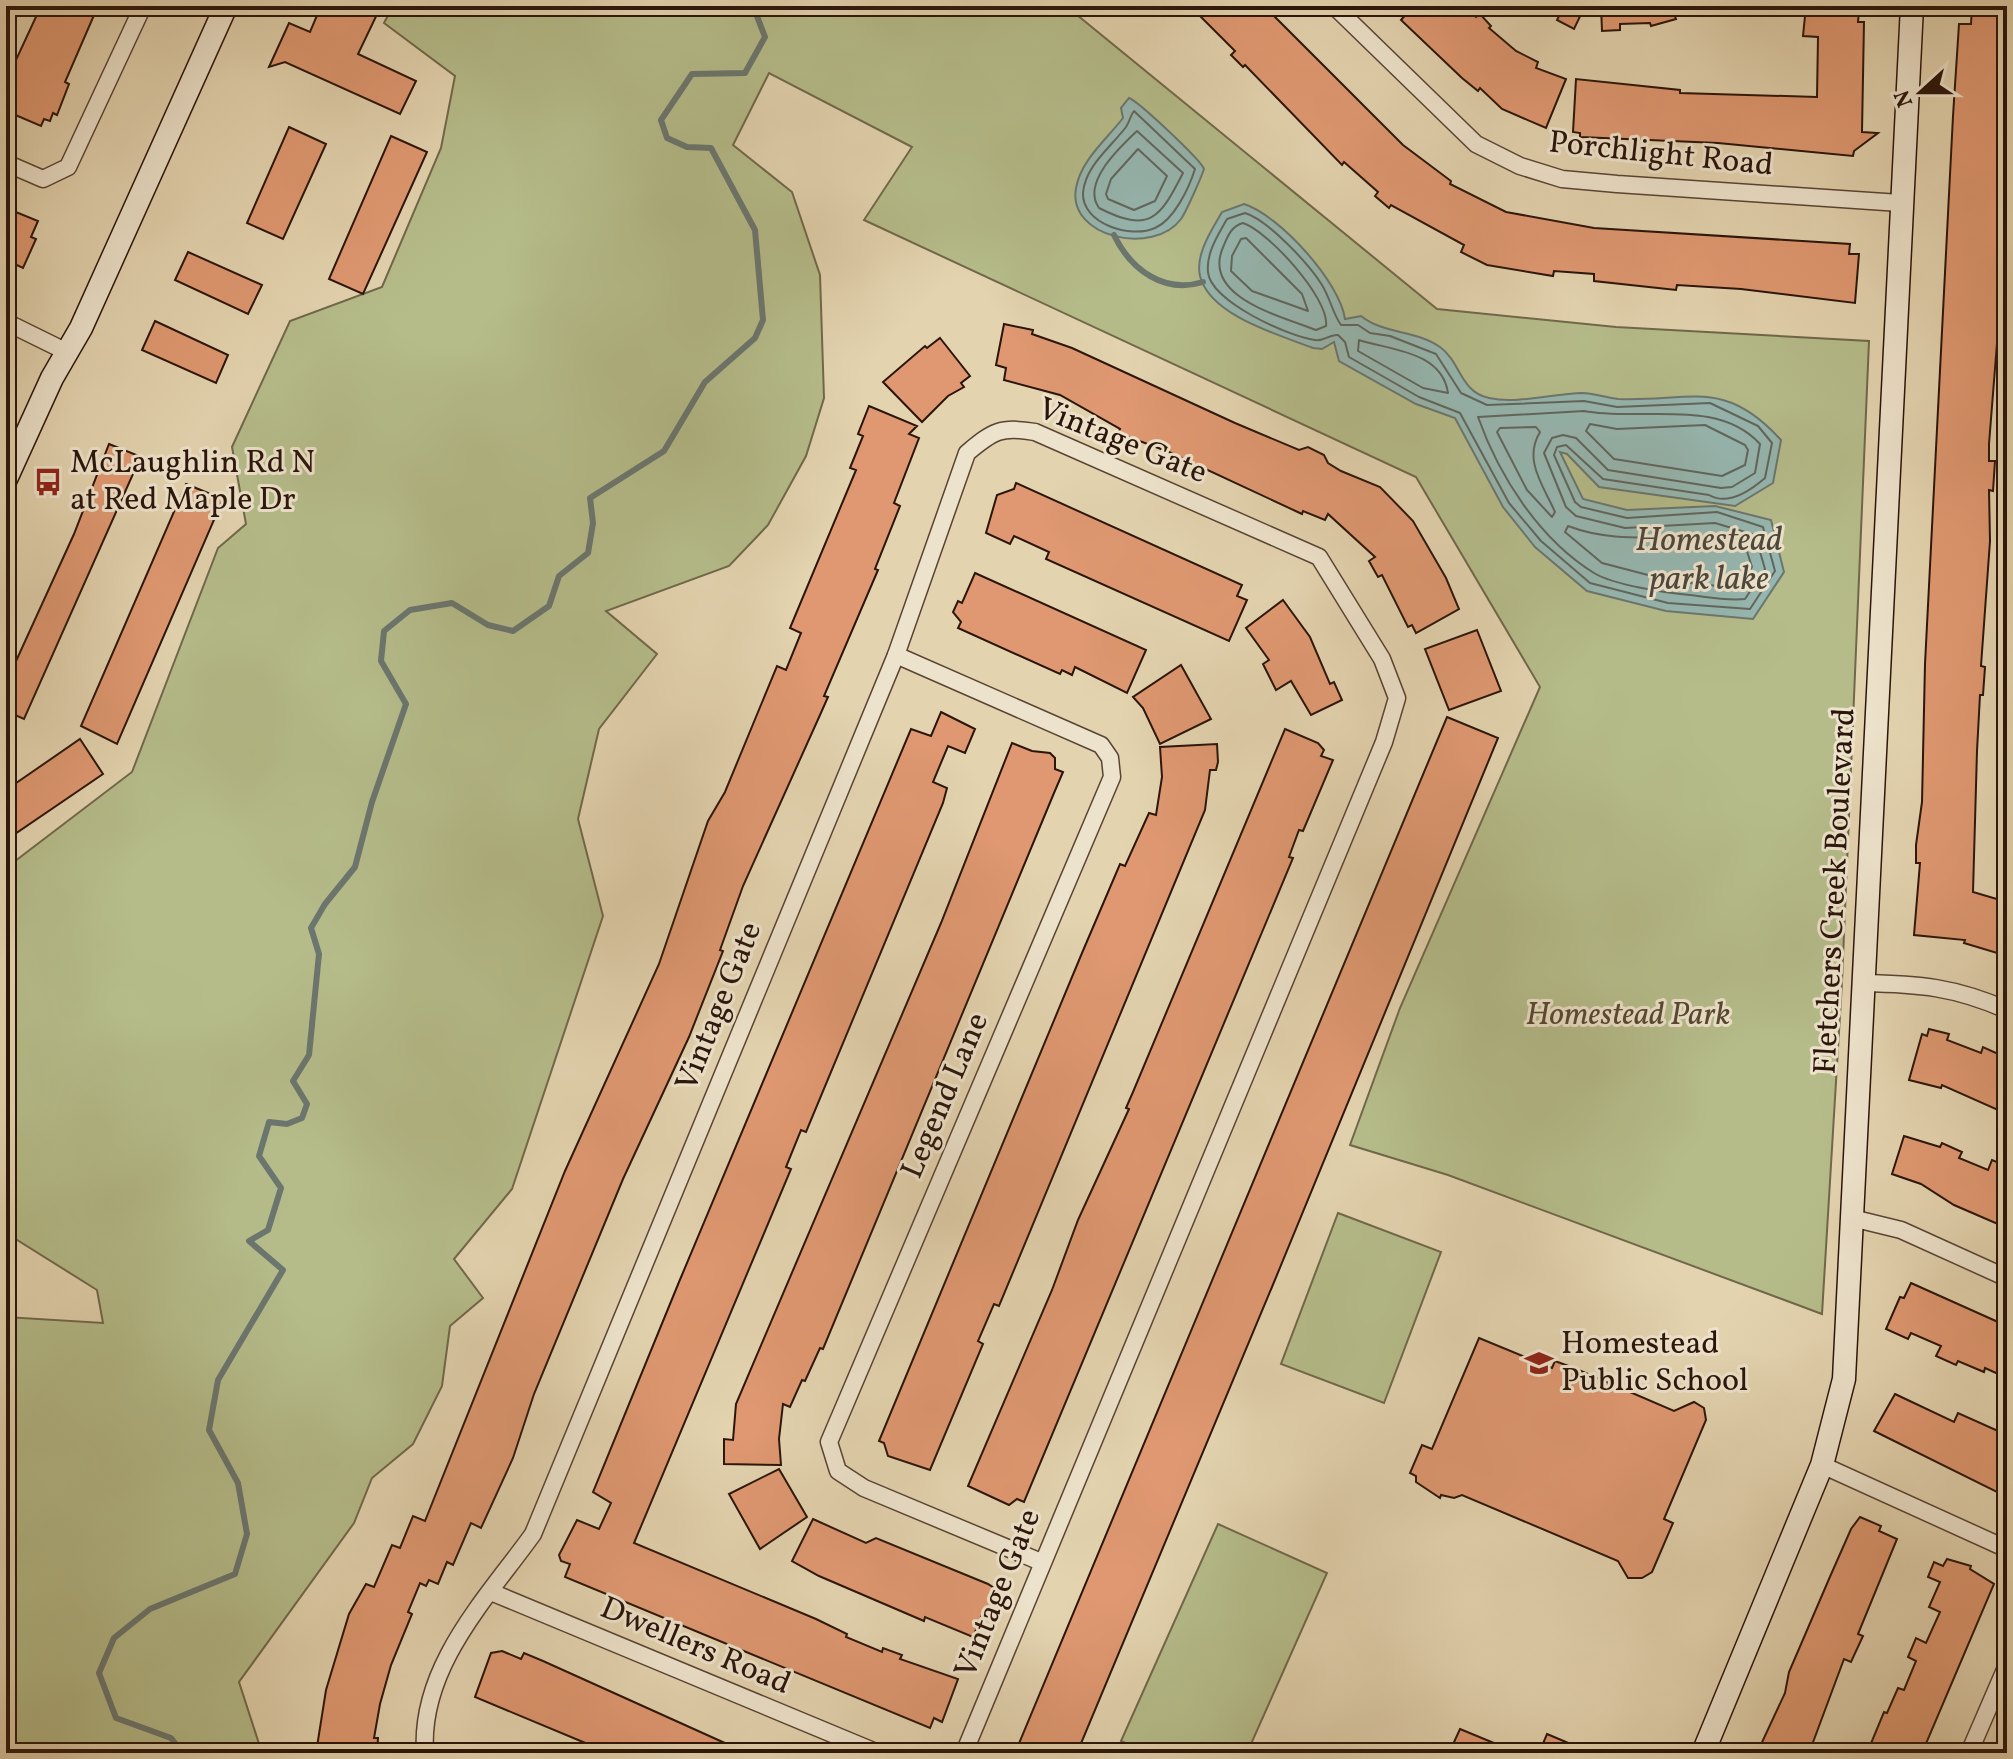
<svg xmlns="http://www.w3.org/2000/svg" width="2013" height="1759" viewBox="0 0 2013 1759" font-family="Vollkorn,serif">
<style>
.green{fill:#b5bc8a;stroke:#70684a;stroke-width:2}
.water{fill:#96b7b1;stroke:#6b766f;stroke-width:2}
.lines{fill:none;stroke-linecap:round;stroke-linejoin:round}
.shore{stroke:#60665e;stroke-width:2}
.stream{stroke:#6b766f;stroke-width:6}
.building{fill:#df9871;stroke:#2b150b;stroke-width:2}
.street-casing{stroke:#594434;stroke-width:19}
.secondary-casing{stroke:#2b150b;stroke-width:25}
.street{stroke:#ede2cb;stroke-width:16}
.secondary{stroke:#ede2cb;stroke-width:22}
.labels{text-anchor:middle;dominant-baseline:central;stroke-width:6;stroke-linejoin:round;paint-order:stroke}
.street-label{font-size:32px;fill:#2b150b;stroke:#ede2cb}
.poi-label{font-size:32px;fill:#2b150b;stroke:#ede2cb;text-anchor:start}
.park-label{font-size:32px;font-style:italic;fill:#544731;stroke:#ede2cb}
.water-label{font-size:34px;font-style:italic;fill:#4b463d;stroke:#ede2cb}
</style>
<rect width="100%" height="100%" fill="#e3d3af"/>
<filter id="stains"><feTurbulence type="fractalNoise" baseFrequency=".0025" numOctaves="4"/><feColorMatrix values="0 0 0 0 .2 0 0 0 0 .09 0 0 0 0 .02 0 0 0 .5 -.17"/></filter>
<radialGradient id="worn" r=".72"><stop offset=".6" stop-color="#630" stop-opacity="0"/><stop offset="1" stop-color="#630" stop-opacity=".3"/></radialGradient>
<g class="green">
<polygon points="393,6 1066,6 1437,309 1616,327 1869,341 1842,982 1822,1314 1448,1175 1350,1145 1400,1008 1540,687 1416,477 864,220 912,147 769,73 733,145 792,192 820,275 824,398 806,456 768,525 729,566 606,611 657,654 599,729 578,819 603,916 512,1189 454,1259 483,1298 450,1326 442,1386 413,1444 372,1478 354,1523 239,1682 262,1753 6,1753 6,1317 103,1323 97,1290 6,1233 6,868 132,772 218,548 246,524 232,447 290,321 382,287 441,148 455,76 384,23"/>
<polygon points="1338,1213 1441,1252 1384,1403 1281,1364"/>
<polygon points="1218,1524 1327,1573 1247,1753 1147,1753 1121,1741"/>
</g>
<g class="water">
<path d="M1129,98c9,3 72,62 75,71 -3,9 -18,43 -23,50 -27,37 -114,19 -105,-31 5,-28 30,-48 47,-70l-2,-10z"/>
<path d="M1244,204c35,11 96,78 101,115l16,-3c22,18 55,14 79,31 21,15 20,45 49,51 29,6 63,-4 93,-5 12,0 24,5 36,6 72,3 106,-22 163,41l-8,43 -38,23 -136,-19 -32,-33 -7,-2 23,47 44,11 88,-4 56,14 13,52 -31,47 -87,-8 -79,-20 -52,-44 -32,-40 -48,-89 -39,-14 -77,-43 -5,-19 -12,7 -9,-1c-33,-13 -103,-32 -113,-72 -5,-22 12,-46 22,-64z"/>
</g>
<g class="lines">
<g class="shore">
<path d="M1134,111l61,58c-6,19 -21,51 -40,59 -24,11 -73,-4 -72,-35 2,-27 28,-46 43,-66 4,-6 4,-11 8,-16z"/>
<path d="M1137,131l46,42c-23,45 -33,61 -84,35 -18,-25 21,-61 38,-77z"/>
<polygon points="1138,149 1167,176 1155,201 1134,210 1108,199 1106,194 1111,179"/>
<path d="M1245,213c23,7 64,51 77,72 8,13 11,29 19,40h17l12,8 20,3 46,18 25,39 26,12 97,-4 33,6 93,-4 48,23 14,17 -7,35c-15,13 -37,28 -56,17l-106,-16 -37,-34 -9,2 -3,8 21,47 6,5 46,11 90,-6 46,15 12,44 -25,38 -82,-6 -78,-20 -49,-42 -32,-38 -49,-90 -41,-16 -70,-40 -4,-15 -7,-7c-9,-1 -14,7 -23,5 -26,-3 -105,-39 -107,-68 -2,-19 10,-37 19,-53z"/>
<path d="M1243,223c25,8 87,76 83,103l-10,4c-35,-14 -117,-33 -92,-85 4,-10 8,-19 19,-22z"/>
<polygon points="1246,238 1302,294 1308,311 1252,291 1231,271 1232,256 1241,239"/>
<path d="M1359,340c31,10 83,11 89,53l-25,-5 -65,-37z"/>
<path d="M1584,411c58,11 133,-14 176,33l-5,29 -23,14 -11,1 -113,-18 -32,-32 -13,-3 -11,3 -8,15 22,54 10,9 49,12 90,-5 40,12 10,34 -20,30c-18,2 -38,-2 -55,-4 -24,-2 -76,-10 -96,-22 -55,-34 -95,-97 -116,-156z"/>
<polygon points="1590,424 1617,429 1705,425 1745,445 1748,450 1745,465 1722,476 1614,459 1586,431"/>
<path d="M1536,427l4,5c-17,28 3,53 15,80l-3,5 -25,-27 -30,-58 3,-4z"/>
<path d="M1568,526c60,23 118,1 177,19l7,22 -15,21 -66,-7 -69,-18 -37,-31z"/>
</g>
<g class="stream">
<path d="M1114,235c17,35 50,59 89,47"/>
<polyline points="183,1753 171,1738 116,1718 99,1673 114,1638 150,1609 235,1574 247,1534 238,1483 209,1430 218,1380 283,1270 249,1241 268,1230 281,1188 259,1156 269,1122 287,1124 302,1118 307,1104 293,1081 309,1055 319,954 311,928 325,904 355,867 372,802 406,704 381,661 384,631 410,610 452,603 488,625 513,631 549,606 559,576 588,553 593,523 590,498 664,451 705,382 755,338 763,320 755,230 711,148 687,147 667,138 661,120 692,74 745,73 765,37 753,6"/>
</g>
</g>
<g class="building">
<polygon points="41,6 98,6 65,82 69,84 57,115 53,113 50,121 44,119 41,126 6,111 6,56 16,60"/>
<polygon points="321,6 381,6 358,54 416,81 400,114 285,62 269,67 289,23 310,32"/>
<polygon points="1190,6 1264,6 1403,145 1451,181 1450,184 1506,212 1594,228 1850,244 1849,254 1859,254 1855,303 1741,289 1677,285 1676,290 1658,288 1594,281 1594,274 1554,271 1553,276 1487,265 1461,252 1464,245 1391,205 1389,208 1375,196 1378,192 1344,162 1342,165 1245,65 1243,67 1231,55 1235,51"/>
<polygon points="1413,6 1465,6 1476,17 1480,14 1491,26 1489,28 1516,51 1538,62 1536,68 1566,79 1546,128 1502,109 1480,88 1478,91 1462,78 1401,20"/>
<polygon points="1564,6 1585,6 1574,29 1557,20"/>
<polygon points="1601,6 1671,6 1676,19 1651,26 1650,23 1620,24 1620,30 1602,31"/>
<polygon points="1806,6 1859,11 1858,22 1864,22 1862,132 1878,133 1854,151 1853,156 1718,143 1580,137 1580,133 1573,132 1576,79 1680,90 1680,93 1817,97 1818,37 1803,36"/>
<polygon points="1972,6 2007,6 2007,174 2002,174 1998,220 2004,220 2004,255 1989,444 1989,461 1995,461 1993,491 1989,490 1990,541 1981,666 1985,667 1983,695 1980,695 1977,751 1973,892 2007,902 2007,956 1964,943 1965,940 1914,935 1920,863 1916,863 1916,845 1922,802 1925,664 1953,116 1959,24 1971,24"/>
<polygon points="289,127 326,144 283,239 247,223"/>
<polygon points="391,136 427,152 363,294 329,279"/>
<polygon points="6,208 38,221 31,237 36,239 23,268 6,260"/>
<polygon points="188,252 262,285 248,314 175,280"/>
<polygon points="155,321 228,355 216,383 142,350"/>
<polygon points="1004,324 1033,330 1032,334 1072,348 1235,423 1299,450 1308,447 1324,455 1328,463 1341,471 1380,487 1413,521 1446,578 1459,609 1416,633 1412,625 1408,627 1382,575 1378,577 1369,561 1375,557 1328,514 1325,520 1303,511 1302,514 1169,452 1118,433 1120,429 1060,395 1004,380 1006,368 996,365"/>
<polygon points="940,338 970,376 961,383 964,387 948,396 922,422 883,382 925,346 927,348"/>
<polygon points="869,406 917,426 909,434 919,438 894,503 900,506 875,569 878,570 824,696 828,697 820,715 743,886 720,950 723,951 689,1037 623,1179 534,1394 513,1458 481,1528 471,1523 453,1565 447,1562 438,1584 429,1580 426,1586 420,1583 408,1612 412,1614 391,1665 380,1704 374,1738 378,1738 377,1753 316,1753 326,1690 349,1614 366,1584 374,1587 392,1545 400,1548 413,1516 425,1521 565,1171 659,964 708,821 725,792 777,666 786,670 801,633 790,628 856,470 850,468 863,436 858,434"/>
<polygon points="109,444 139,456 137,465 24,719 6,711 6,683 74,534"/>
<polygon points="1016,483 1242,585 1237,596 1247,600 1229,641 1046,559 1049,552 1014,536 1010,544 986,533 997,495 1014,489"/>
<polygon points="186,484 223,499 117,744 81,726"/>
<polygon points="975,573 1146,650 1127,693 1075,667 1072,675 1062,670 1060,674 958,628 961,622 953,612 958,601 962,603"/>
<polygon points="1283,600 1310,637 1330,684 1334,682 1342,700 1311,715 1291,681 1276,690 1263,664 1269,660 1246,628"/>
<polygon points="1477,630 1501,691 1449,710 1425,649"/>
<polygon points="1181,665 1211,719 1160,744 1143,708 1133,697"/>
<polygon points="941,712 975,729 965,753 948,746 933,782 947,788 943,803 806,1132 801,1130 786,1167 791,1169 634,1543 816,1619 847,1634 846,1637 882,1652 883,1648 902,1655 900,1659 958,1679 942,1722 934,1718 930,1728 565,1577 570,1564 561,1561 559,1555 577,1520 599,1529 611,1503 593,1492 679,1282 911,729 931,736"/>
<polygon points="1447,717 1498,738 1272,1287 1077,1753 1015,1753"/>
<polygon points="1285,729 1318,743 1324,750 1321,756 1333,760 1303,831 1299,830 1289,857 1293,858 1024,1502 1017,1499 1009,1505 968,1486 1052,1290 1078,1220 1129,1109 1126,1108 1133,1092"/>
<polygon points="80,739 103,774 6,840 6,790"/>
<polygon points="1012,743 1032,751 1050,753 1055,758 1055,769 1063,772 1054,793 823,1349 820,1348 805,1381 802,1380 790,1407 783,1404 779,1439 781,1465 724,1464 724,1439 733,1440 736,1404 941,923"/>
<polygon points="1217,744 1218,762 1216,770 1210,770 1205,810 999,1306 994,1304 978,1341 983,1344 930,1470 888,1456 884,1443 879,1441 1082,953 1120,864 1125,866 1149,813 1156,815 1162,777 1160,747"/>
<polygon points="1929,1029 1949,1034 1947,1040 1981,1053 1983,1047 2007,1058 2007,1114 1942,1085 1941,1088 1909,1080 1922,1034 1927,1036"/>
<polygon points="1904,1136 1940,1147 1942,1143 1962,1152 1959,1158 1988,1170 1992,1160 2007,1166 2007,1228 1954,1205 1921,1184 1892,1174"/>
<polygon points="1911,1283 2007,1326 2007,1378 1985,1368 1984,1372 1958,1361 1956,1365 1936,1356 1941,1346 1911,1333 1908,1339 1886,1329 1900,1297 1904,1298"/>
<polygon points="1479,1338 1552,1368 1555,1361 1574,1368 1674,1411 1694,1402 1704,1408 1706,1420 1664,1519 1673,1523 1652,1572 1642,1578 1628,1578 1618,1561 1462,1495 1454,1498 1441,1495 1440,1498 1416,1482 1416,1476 1410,1473 1422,1445 1432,1449"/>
<polygon points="1895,1394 1954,1422 1958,1413 2007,1435 2007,1497 1874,1431"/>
<polygon points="779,1469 807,1517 760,1549 729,1494"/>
<polygon points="1860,1517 1881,1526 1879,1531 1897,1539 1858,1634 1863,1636 1851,1662 1844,1659 1809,1753 1757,1753 1785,1693 1789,1672 1829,1579 1851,1529"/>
<polygon points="813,1519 866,1543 876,1538 988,1584 997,1590 988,1612 984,1610 973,1637 925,1617 924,1621 819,1576 792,1561"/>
<polygon points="1947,1559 1971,1566 1970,1569 1994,1584 1922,1753 1867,1753 1884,1712 1887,1713 1898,1688 1904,1690 1916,1661 1908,1657 1916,1638 1926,1643 1940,1612 1929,1607 1940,1582 1928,1577 1934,1562 1943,1566"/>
<polygon points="502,1651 521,1659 524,1653 543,1661 747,1753 609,1753 583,1742 475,1697 491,1653"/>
<polygon points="1460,1729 1518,1753 1449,1753"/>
<polygon points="1547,1734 1592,1753 1539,1753"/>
</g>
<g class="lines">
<defs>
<g id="street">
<polyline points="1334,6 1476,144 1520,166 1562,179 1617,184 1900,203"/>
<polyline points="6,163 43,179 68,167 143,6"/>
<polyline points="6,322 67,352"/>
<polyline points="896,655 1101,745 1110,758 1112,777 829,1442 838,1471 864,1488 1041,1562"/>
<path d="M1863,983c56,1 92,4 144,27"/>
<polyline points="1852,1218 1901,1230 2007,1278"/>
<polyline points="1822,1465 2007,1549"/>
<polyline points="491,1592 878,1753"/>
<path d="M425,1753c-6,-86 62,-155 108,-219l363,-879 71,-202c26,-22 34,-27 68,-21l284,125 63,102 15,39 -13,44 -420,1011"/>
<polyline points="1969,1753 2007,1665"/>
</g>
<g id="secondary">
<polyline points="6,479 52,378 81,328 226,6"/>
<polyline points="1703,1753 1822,1465 1844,1379 1912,6"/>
</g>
</defs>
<use href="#street" class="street-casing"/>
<use href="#secondary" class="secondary-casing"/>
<use href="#street" class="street"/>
<use href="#secondary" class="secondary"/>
</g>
<defs>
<symbol id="bus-bare" viewBox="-9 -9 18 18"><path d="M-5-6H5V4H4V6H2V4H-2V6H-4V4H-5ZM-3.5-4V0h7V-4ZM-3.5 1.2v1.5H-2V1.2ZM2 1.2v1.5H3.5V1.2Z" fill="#8f2418" stroke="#ede2cb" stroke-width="2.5" paint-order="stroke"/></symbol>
<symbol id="school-bare" viewBox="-9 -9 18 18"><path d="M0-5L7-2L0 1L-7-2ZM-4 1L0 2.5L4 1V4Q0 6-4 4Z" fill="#8f2418" stroke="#ede2cb" stroke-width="2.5" paint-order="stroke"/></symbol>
</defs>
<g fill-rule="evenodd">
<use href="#bus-bare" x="28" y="462" width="40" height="40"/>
<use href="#school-bare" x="1519" y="1343" width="40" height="40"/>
</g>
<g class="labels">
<g class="street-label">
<text transform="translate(1661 155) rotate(6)">Porchlight Road</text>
<text transform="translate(1122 442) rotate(22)">Vintage Gate</text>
<text transform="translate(1836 891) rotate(-87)">Fletchers Creek Boulevard</text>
<text transform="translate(720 1007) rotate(-68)">Vintage Gate</text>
<text transform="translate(946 1096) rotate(-67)">Legend Lane</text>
<text transform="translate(999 1594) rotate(-68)">Vintage Gate</text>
<text transform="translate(695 1647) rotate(23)">Dwellers Road</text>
</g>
<g class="poi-label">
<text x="70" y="464">McLaughlin Rd N<tspan x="70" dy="37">at Red Maple Dr</tspan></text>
<text x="1561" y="1345">Homestead<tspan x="1561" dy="37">Public School</tspan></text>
</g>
<g class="park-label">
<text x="1628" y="1016">Homestead Park</text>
</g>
<g class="water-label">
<text x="1709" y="541">Homestead<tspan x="1709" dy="39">park lake</tspan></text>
</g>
</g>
<rect width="2013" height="1759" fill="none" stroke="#e3d3af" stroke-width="32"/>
<rect x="8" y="8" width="1997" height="1743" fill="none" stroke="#2b150b" stroke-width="4"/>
<rect x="16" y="16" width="1981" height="1727" fill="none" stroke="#2b150b" stroke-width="2"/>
<g transform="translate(1921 92) rotate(249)" stroke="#ede2cb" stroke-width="6" paint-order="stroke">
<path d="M0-6L14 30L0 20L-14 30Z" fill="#2b150b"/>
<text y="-12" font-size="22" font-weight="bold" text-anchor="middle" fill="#2b150b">N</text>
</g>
<rect width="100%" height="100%" filter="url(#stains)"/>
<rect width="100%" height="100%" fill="url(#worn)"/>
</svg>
